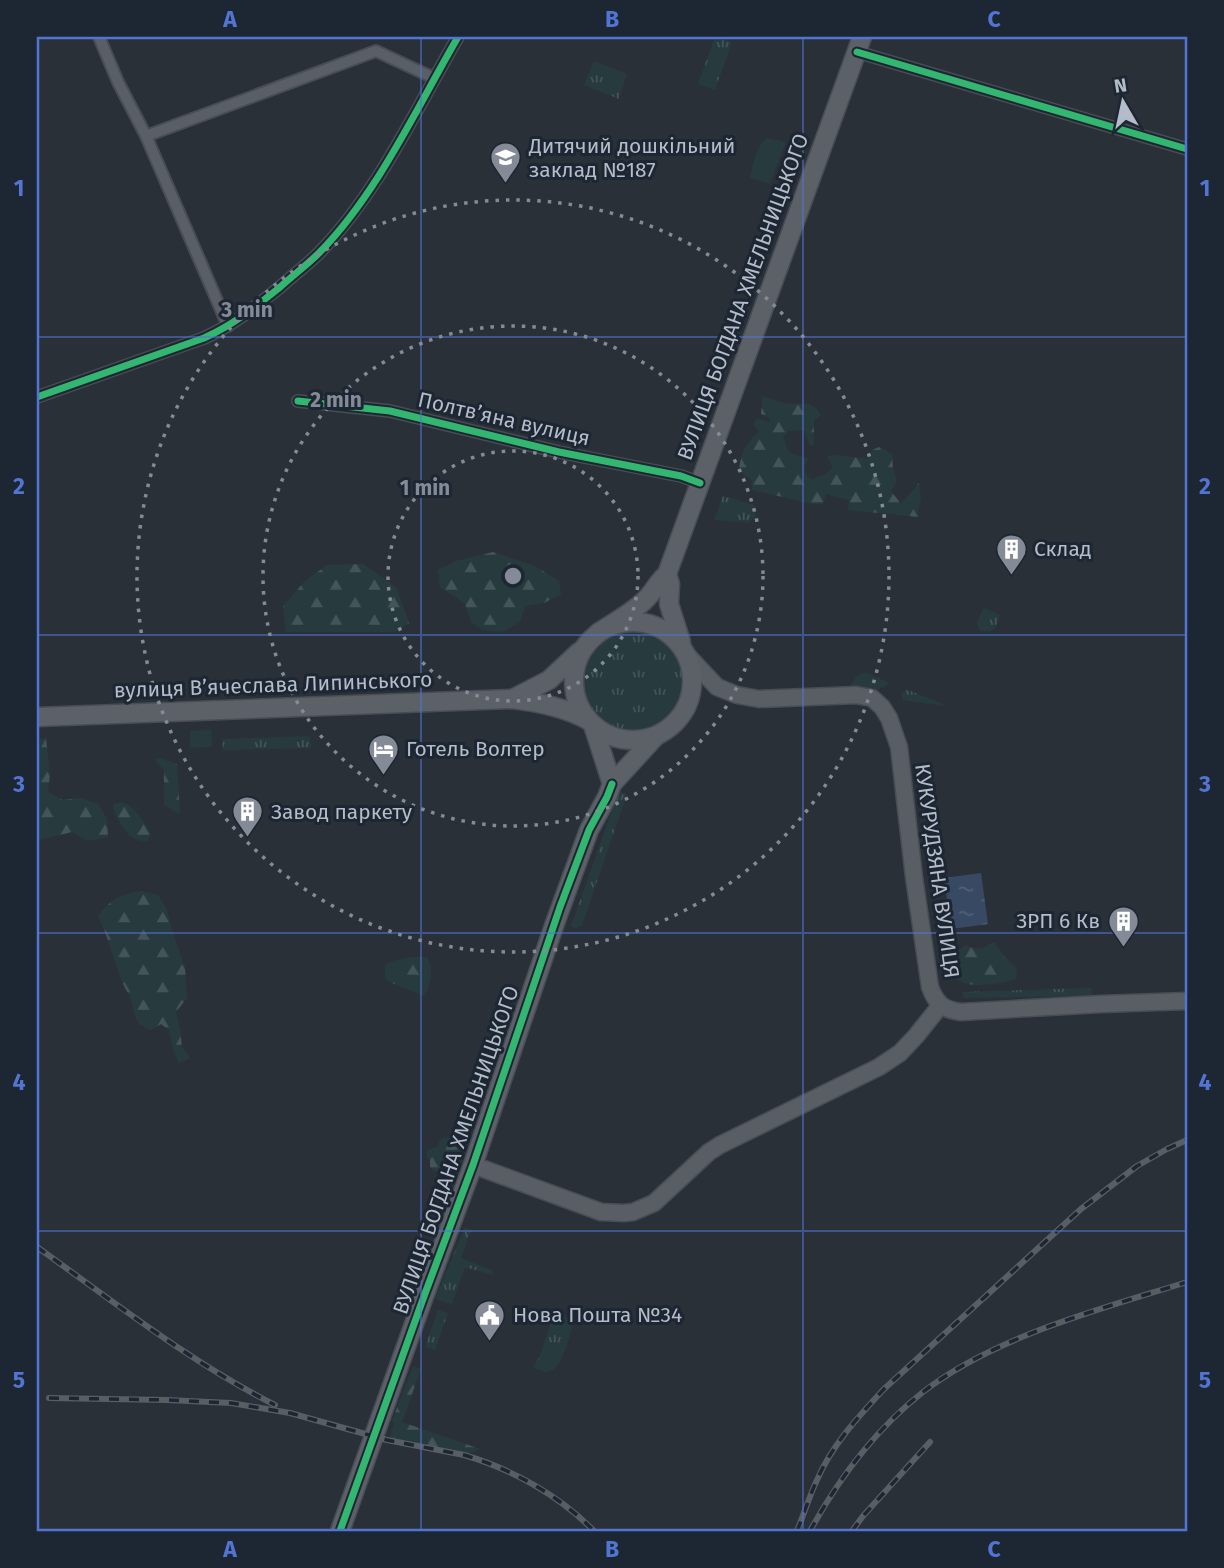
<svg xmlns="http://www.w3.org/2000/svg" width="1224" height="1568" viewBox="0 0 1224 1568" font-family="'Fira Sans',sans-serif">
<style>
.grass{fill:url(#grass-tufts)}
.forest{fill:url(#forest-firs)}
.pitch{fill:#273a3e}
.water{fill:url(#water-ripples)}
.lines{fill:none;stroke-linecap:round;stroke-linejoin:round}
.street-casing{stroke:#484c53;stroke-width:14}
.secondary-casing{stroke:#484c53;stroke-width:19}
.primary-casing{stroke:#484c55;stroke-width:21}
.street{stroke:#5a5e66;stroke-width:10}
.secondary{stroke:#595d64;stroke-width:16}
.primary{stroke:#5c6168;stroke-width:18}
.rail-casing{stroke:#595d64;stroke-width:6}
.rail{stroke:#1d2633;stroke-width:3.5;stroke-dasharray:10;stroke-linecap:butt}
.cycleway-casing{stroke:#1d2633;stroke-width:11}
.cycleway{stroke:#33b770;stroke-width:7}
.grid{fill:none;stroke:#5274d3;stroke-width:2;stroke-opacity:0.55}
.ring{fill:none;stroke:#848b96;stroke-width:3.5;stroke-dasharray:3.5 7}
.labels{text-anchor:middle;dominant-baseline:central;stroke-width:6;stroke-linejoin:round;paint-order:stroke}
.poi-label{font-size:21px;fill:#b4bcc9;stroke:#1d2633;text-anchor:start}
.street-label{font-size:21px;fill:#b4bcc9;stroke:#1d2633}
.centre{fill:#848b96;stroke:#1d2633;stroke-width:3.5}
.ring-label{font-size:21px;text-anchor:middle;font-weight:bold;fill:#848b96;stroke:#1d2633;stroke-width:6;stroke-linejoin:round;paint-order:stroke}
.neatline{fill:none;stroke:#5274d3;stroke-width:2.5}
.grid-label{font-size:23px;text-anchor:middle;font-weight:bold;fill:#5274d3}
</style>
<defs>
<pattern id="grass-tufts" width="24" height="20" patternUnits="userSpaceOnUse" patternTransform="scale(1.75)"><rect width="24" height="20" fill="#273a3e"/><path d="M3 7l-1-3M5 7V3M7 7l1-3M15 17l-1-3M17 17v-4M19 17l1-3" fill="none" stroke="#445559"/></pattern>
<pattern id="forest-firs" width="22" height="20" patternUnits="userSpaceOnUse" patternTransform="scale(1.75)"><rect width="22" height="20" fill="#273a3e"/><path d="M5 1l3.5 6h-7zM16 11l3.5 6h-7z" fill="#445559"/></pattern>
<pattern id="water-ripples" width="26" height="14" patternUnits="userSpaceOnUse" patternTransform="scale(1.75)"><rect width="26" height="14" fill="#384963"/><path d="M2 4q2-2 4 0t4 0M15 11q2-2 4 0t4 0" fill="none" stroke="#526178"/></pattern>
</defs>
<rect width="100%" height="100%" fill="#2a3038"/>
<g class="grass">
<polygon points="715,37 732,42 715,90 698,84"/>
<polygon points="594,61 627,74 619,99 584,85"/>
<polygon points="723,496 754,505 756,516 748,523 714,520"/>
<path d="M984,608l16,7c-5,14 -4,18 -20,16 -6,-8 0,-15 4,-23z"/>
<circle cx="633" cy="681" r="51"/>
<polygon points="863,673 868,673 889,683 886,686 880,688 879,690 847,691 856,677"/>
<polygon points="908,690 943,704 944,706 903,700 901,694 904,691"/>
<polygon points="211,730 212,747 190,748 190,731"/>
<polygon points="310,736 311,748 223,750 222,739"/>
<polygon points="619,791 627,794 582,925 576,928 571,926"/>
<polygon points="1091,988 1092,996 964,998 962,992"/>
<polygon points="465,1227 471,1230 461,1258 493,1271 492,1275 465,1267 452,1304 435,1299"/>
<polygon points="438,1310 448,1313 435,1350 425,1347"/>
<path d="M554,1313l18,7c1,10 -9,41 -17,48 -3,3 -6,3 -10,4l-12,-5 7,-11z"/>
</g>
<g class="forest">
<path d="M763,396c7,3 15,6 22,7 16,3 25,-5 36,12l-7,5v25l-4,1 -6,-16 -16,1 -5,7 6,14 19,7 -4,8 2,7 6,6c8,-5 15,-5 21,-13l-6,-11 8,-1 34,4 3,-9 7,-3 13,7 1,14 4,12 -6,11 10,13 18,-21 2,16 -3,11 1,7 -71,-7 1,-10 -23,-6 -3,10h-11l-60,-14v-9l-13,-11c2,-17 7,-28 20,-38l-5,-8 3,-5 13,3v-4l-9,-4z"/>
<polygon points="493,552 535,566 559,581 561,594 544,603 525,606 520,622 502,632 483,630 471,622 465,604 440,587 438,570 456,561"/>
<polygon points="363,564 396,587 409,623 395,632 286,632 283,606 304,582 327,565"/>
<polygon points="46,738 50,774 48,792 63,800 81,798 98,804 107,819 108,837 87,841 72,832 39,840 37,821 37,739"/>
<polygon points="160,758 177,764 180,814 164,805 164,771 155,759"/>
<path d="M122,802c13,4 22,20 29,32l-4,7c-19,1 -28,-18 -34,-34v-3z"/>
<path d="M141,891l17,4 9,15 4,17 14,41 2,30 -11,14 4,17 2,18 8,11 -11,5 -6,-14 -4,-19 -8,-6 -10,6 -11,-5 -5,-9 -4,-17 -9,-17 -17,-50 -7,-16c13,-17 21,-21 43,-25z"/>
<path d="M991,943h4l9,13 13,13 -1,9c-10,6 -40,9 -52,5 -5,-2 -10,-8 -14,-11v-16l16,-11c8,5 18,5 25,-2z"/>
<path d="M413,957h14c7,13 4,26 -3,39l-37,-15 -2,-4v-12l11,-5z"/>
<polygon points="452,1137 455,1141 463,1142 467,1147 456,1176 444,1175 430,1168 430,1161 427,1157 427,1150 439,1146 439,1141 444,1138"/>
<polygon points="413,1366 421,1369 402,1422 480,1449 464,1455 389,1440 394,1423 392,1421"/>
</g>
<path class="pitch" d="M767,138l19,4 -16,42 -20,-6c3,-13 5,-31 17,-40z"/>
<polygon class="water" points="981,873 988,924 951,929 944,878"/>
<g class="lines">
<defs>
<g id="street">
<polyline points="99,37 118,82 146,136 228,326"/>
<polyline points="857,52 1187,149"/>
<polyline points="146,136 376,51 434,78"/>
<path d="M37,397l167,-59c29,-13 50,-30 75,-50 13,-12 28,-23 40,-35 59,-60 97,-144 139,-216"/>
<polyline points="298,401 390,411 559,452 681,476 700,483"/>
</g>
<g id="secondary">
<path d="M688,656l29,31 20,8 22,4 97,-4 16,3 10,9 7,11 10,29 15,130 16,110c6,17 14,23 31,25l140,-8 86,-3"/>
<polyline points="473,1165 601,1212 624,1213 633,1212 654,1203 709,1152 720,1145 879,1067 900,1053 916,1036 940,1006"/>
</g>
<g id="primary">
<polyline points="667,574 670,584 669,604 681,642"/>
<circle cx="633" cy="681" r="59"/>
<path d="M598,633c16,-11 34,-20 47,-33 9,-8 13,-19 22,-26l195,-537"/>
<polyline points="514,698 549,680 579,652"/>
<path d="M37,717l475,-18c27,3 52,8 76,21"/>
<polyline points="593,725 612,784"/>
<polyline points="340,1531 423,1299 473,1165 555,923 589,830 607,797 612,784 656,736"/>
</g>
</defs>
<use href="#street" class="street-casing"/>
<use href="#secondary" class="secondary-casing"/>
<use href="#primary" class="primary-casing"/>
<use href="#street" class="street"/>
<use href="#secondary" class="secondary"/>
<use href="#primary" class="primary"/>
<defs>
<g id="rail">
<path d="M37,1247c77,55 153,115 238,158"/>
<path d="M49,1398l118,2 64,3 59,10 97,27 77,15c48,14 96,41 130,76"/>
<path d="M797,1531c7,-17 12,-34 20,-51 15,-35 41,-63 67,-91l197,-180 56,-43 30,-17 20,-9"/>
<path d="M810,1531c29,-53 66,-102 113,-139 72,-56 178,-83 264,-110"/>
<polyline points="852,1531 863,1516 930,1442"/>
</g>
</defs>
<use href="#rail" class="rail-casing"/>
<use href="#rail" class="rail"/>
<defs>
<g id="cycleway">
<polyline points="857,52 1187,149"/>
<path d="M37,397l167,-59c29,-13 50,-30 75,-50 13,-12 28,-23 40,-35 59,-60 97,-144 139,-216"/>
<polyline points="298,401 390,411 559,452 681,476 700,483"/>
<polyline points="340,1531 423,1299 473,1165 560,907 589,830 607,797 612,784"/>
</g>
</defs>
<use href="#cycleway" class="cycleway-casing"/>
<use href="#cycleway" class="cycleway"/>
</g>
<path class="grid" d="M421,37v1494M803,37v1494M37,337h1150M37,635h1150M37,933h1150M37,1231h1150"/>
<g class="ring">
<circle cx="513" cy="576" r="125"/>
<circle cx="513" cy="576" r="250"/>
<circle cx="513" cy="576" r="376"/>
</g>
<defs>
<symbol id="school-pin" viewBox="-11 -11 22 30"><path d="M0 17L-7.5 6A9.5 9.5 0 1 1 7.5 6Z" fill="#848b96" stroke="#1d2633"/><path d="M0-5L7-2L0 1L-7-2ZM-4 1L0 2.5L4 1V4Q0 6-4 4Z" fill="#fff"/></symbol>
<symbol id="building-pin" viewBox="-11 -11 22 30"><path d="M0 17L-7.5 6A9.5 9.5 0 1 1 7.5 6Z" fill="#848b96" stroke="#1d2633"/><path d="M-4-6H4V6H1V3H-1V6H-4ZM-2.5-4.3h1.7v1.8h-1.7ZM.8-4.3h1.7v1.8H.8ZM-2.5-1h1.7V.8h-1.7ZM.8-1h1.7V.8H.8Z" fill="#fff"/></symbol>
<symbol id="hotel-pin" viewBox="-11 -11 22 30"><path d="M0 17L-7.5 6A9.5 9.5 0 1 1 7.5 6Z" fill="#848b96" stroke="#1d2633"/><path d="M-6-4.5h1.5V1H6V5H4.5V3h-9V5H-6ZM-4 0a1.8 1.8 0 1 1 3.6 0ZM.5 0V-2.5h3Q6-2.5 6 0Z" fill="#fff"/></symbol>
<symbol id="civic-pin" viewBox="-11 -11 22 30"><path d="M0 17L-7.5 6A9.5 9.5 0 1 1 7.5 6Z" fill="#848b96" stroke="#1d2633"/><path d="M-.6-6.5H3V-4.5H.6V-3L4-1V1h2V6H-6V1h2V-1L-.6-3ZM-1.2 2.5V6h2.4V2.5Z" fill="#fff"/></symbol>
</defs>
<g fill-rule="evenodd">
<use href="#school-pin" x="488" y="140" width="35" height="47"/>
<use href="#building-pin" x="994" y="532" width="35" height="47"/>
<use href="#hotel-pin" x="366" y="732" width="35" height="47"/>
<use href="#building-pin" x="230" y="794" width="35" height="47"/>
<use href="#building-pin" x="1106" y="904" width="35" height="47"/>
<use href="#civic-pin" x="472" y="1298" width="35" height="47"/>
</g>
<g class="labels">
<g class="poi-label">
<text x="529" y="146">Дитячий дошкільний<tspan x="529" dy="24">заклад №187</tspan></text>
<text x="1034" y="549">Склад</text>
<text x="406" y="749">Готель Волтер</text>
<text x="271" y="812">Завод паркету</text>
<text x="1100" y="921" text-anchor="end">ЗРП 6 Кв</text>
<text x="513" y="1315">Нова Пошта №34</text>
</g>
<g class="street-label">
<text transform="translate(743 297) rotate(-70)">ВУЛИЦЯ БОГДАНА ХМЕЛЬНИЦЬКОГО</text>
<text transform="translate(504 419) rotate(13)">Полтвʼяна вулиця</text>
<text transform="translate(273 685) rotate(-2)">вулиця Вʼячеслава Липинського</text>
<text transform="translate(937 871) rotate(82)">КУКУРУДЗЯНА ВУЛИЦЯ</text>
<text transform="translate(456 1150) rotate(-71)">ВУЛИЦЯ БОГДАНА ХМЕЛЬНИЦЬКОГО</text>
</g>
</g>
<circle cx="513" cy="576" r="10" class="centre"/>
<g class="ring-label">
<text x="247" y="317">3 min</text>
<text x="336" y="407">2 min</text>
<text x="425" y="495">1 min</text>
</g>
<rect width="1224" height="1568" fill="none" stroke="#1d2633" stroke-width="77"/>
<g transform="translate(1123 102) rotate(351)" stroke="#1d2633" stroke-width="5" paint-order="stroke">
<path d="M0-5L12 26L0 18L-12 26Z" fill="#b4bcc9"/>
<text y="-10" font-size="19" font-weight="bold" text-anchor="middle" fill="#b4bcc9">N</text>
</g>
<rect x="38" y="38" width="1148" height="1492" class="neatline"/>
<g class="grid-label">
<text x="230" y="27">A</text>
<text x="612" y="27">B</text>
<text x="994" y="27">C</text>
<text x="19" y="196">1</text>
<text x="1205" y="196">1</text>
<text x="19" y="494">2</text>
<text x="1205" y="494">2</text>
<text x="19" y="792">3</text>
<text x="1205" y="792">3</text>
<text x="19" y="1090">4</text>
<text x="1205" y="1090">4</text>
<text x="19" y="1388">5</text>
<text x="1205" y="1388">5</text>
<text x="230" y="1557">A</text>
<text x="612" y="1557">B</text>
<text x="994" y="1557">C</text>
</g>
</svg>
